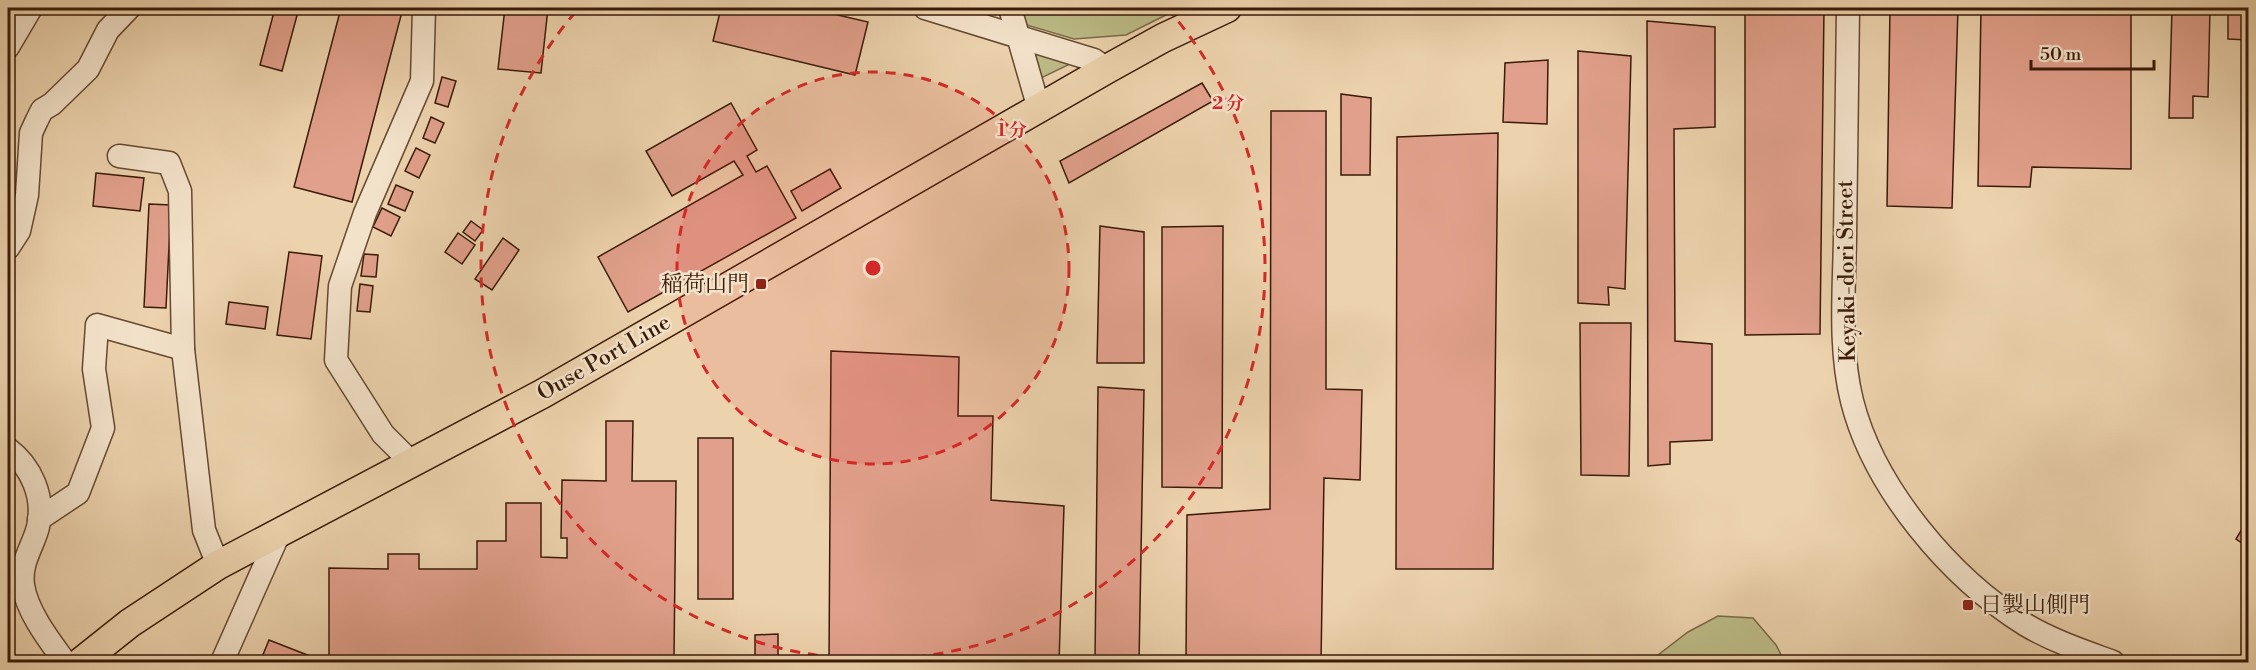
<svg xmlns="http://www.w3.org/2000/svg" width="2256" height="670" viewBox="0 0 2256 670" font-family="'Libre Bodoni','Noto Serif JP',serif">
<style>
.green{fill:#bcbb87;stroke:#7b6b47;stroke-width:1.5}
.building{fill:#e1a08b;stroke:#3a1b07;stroke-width:1.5}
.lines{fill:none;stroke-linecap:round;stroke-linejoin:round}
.minor-casing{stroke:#664930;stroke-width:25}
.major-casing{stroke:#3a1b07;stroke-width:31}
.minor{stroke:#f3e2ca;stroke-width:22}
.major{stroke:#ecd2ad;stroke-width:28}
.ring{fill:none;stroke:#d62828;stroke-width:3;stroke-dasharray:10 8}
.poi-dot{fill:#8f2418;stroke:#f3e2ca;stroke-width:2}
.labels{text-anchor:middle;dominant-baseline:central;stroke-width:5;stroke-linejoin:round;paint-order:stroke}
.street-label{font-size:22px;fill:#3a1b07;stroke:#f3e2ca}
.poi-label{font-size:22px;fill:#3a1b07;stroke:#f3e2ca;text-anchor:end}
.centre{fill:#d62828;stroke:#f3e2ca;stroke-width:3}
.ring-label{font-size:18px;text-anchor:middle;font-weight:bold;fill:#d62828;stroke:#f3e2ca;stroke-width:5;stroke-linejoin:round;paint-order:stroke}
</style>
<rect width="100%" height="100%" fill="#ecd2ad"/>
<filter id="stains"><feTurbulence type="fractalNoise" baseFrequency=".00333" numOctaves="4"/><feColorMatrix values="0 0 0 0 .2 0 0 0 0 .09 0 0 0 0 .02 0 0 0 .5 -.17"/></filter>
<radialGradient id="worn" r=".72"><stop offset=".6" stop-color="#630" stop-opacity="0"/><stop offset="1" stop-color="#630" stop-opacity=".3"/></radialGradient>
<g class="green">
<polygon points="1017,8 1180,8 1126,35 1074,39 1020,23"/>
<polygon points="1038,54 1066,61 1068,65 1037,80 1033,56"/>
<polygon points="1718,616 1753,618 1776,645 1785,662 1649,662 1688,632"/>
</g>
<g class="building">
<polygon points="275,8 299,8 282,71 260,65"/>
<polygon points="341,8 403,8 352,202 294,187"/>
<polygon points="505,8 548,8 541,73 498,69"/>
<polygon points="721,8 808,8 868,22 855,75 713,41"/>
<polygon points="1745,8 1824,8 1820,334 1745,335"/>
<polygon points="1890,8 1958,8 1952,208 1887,206"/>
<polygon points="1981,8 2131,8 2131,169 2032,167 2030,187 1978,186"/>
<polygon points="2172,8 2210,8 2208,97 2193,96 2193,118 2169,118"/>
<polygon points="2228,8 2248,8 2248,40 2228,39"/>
<polygon points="1647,21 1715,27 1715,127 1674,129 1675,341 1712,344 1712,440 1670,442 1670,464 1648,466"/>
<polygon points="1578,51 1631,56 1625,289 1608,287 1609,305 1578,303"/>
<polygon points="1548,60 1547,124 1503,122 1505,63"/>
<polygon points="442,77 456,81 448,107 435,103"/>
<polygon points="1202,83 1213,101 1069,183 1060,161"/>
<polygon points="1341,94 1371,98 1370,175 1341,175"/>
<polygon points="731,103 757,150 747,156 756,172 767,166 796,218 628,312 598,257 743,175 734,161 672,196 646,151"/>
<polygon points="1271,111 1326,111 1326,389 1362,390 1360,480 1324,478 1321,662 1186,662 1187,515 1270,509"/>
<polygon points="431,117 444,123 435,143 423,138"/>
<polygon points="1498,133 1493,569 1396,569 1397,137"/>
<polygon points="416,148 430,155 419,178 405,171"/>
<polygon points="830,169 841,188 802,211 791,191"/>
<polygon points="96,173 144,178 140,211 93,206"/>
<polygon points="396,185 413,192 405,211 388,204"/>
<polygon points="149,204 171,205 166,308 144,307"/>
<polygon points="382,208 400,217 391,236 373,227"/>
<polygon points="471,221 483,230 475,241 463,232"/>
<polygon points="1100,226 1144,232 1144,363 1097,363"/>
<polygon points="1223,226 1222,488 1162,487 1162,227"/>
<polygon points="458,233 475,245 462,264 445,252"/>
<polygon points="503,238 519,250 492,290 475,279"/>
<polygon points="289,252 322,256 311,339 277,335"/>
<polygon points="364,254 378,255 376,277 361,276"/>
<polygon points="360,284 373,286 370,312 357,311"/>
<polygon points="229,302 268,307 265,329 226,324"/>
<polygon points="1580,323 1631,323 1629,476 1581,475"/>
<polygon points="831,351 959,357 958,416 993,416 991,500 1064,506 1059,662 829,662"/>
<polygon points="1098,387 1144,390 1139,662 1095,662"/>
<polygon points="606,421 633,421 632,481 676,481 674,658 726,659 726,662 329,662 329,568 388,569 388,554 419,554 419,569 477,569 477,541 506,541 506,503 541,503 541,557 567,558 567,538 561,538 562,480 606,481"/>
<rect x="698" y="438" width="35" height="161"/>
<polygon points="2248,519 2248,547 2236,539"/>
<polygon points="778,634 778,662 755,662 755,635"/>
<polygon points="269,640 315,658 313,662 260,662"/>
</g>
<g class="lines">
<defs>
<g id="minor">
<polyline points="925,8 1094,60 1107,69"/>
<polyline points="1010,8 1039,109"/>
<path d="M1848,8c-1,76 -2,153 -3,230 -1,54 -6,111 7,163 22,87 98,177 174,224 27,16 57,26 87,37"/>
<polyline points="8,47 31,8"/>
<polyline points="119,156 169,163 180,191 183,349 204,530 218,565"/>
<polyline points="8,248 19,231 27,195 31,133 37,120 42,110 52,104 88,69 108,30 129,8"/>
<path d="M8,449c23,17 37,48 30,78 -5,20 -18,35 -15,58 4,27 26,55 42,77"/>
<polyline points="412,463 383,434 336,360 340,286 365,213 422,81 424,8"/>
<polyline points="39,519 78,493 103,428 94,369 97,325 183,349"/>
<polyline points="222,662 280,531"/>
</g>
<polyline id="major" points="81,662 130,623 218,565 542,394 1107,69 1163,38 1227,8"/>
</defs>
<use href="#minor" class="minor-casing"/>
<use href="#major" class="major-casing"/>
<use href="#minor" class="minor"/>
<use href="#major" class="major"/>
</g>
<circle cx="873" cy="268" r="196" fill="#d62828" fill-opacity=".12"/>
<g class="ring">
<circle cx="873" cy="268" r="196"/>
<path d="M1167 8A392 392 0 1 1 579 8"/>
</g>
<g class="poi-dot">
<rect x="755" y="278" width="12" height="12" rx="3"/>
<rect x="1962" y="599" width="12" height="12" rx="3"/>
</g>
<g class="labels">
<g class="street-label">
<text transform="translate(1847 271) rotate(-91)">Keyaki-dori Street</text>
<text transform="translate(604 358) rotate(-30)">Ouse Port Line</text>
</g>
<g class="poi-label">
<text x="749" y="284">稲荷山門</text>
<text x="1980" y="605" text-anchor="start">日製山側門</text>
</g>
</g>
<circle cx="873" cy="268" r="9" class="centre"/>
<g class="ring-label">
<text x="1228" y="109">2 分</text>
<text x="1012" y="136">1 分</text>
</g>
<rect width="2256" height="670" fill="none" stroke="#ecd2ad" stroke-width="30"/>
<rect x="9" y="9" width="2238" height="652" fill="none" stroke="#3a1b07" stroke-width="3"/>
<rect x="15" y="15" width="2226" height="640" fill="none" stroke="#3a1b07" stroke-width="1.5"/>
<path d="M2031 60v9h123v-9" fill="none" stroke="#3a1b07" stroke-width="3"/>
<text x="2040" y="60" font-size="18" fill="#3a1b07" stroke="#f3e2ca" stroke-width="4.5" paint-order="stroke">50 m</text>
<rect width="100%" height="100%" filter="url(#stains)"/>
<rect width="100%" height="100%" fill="url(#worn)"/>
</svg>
